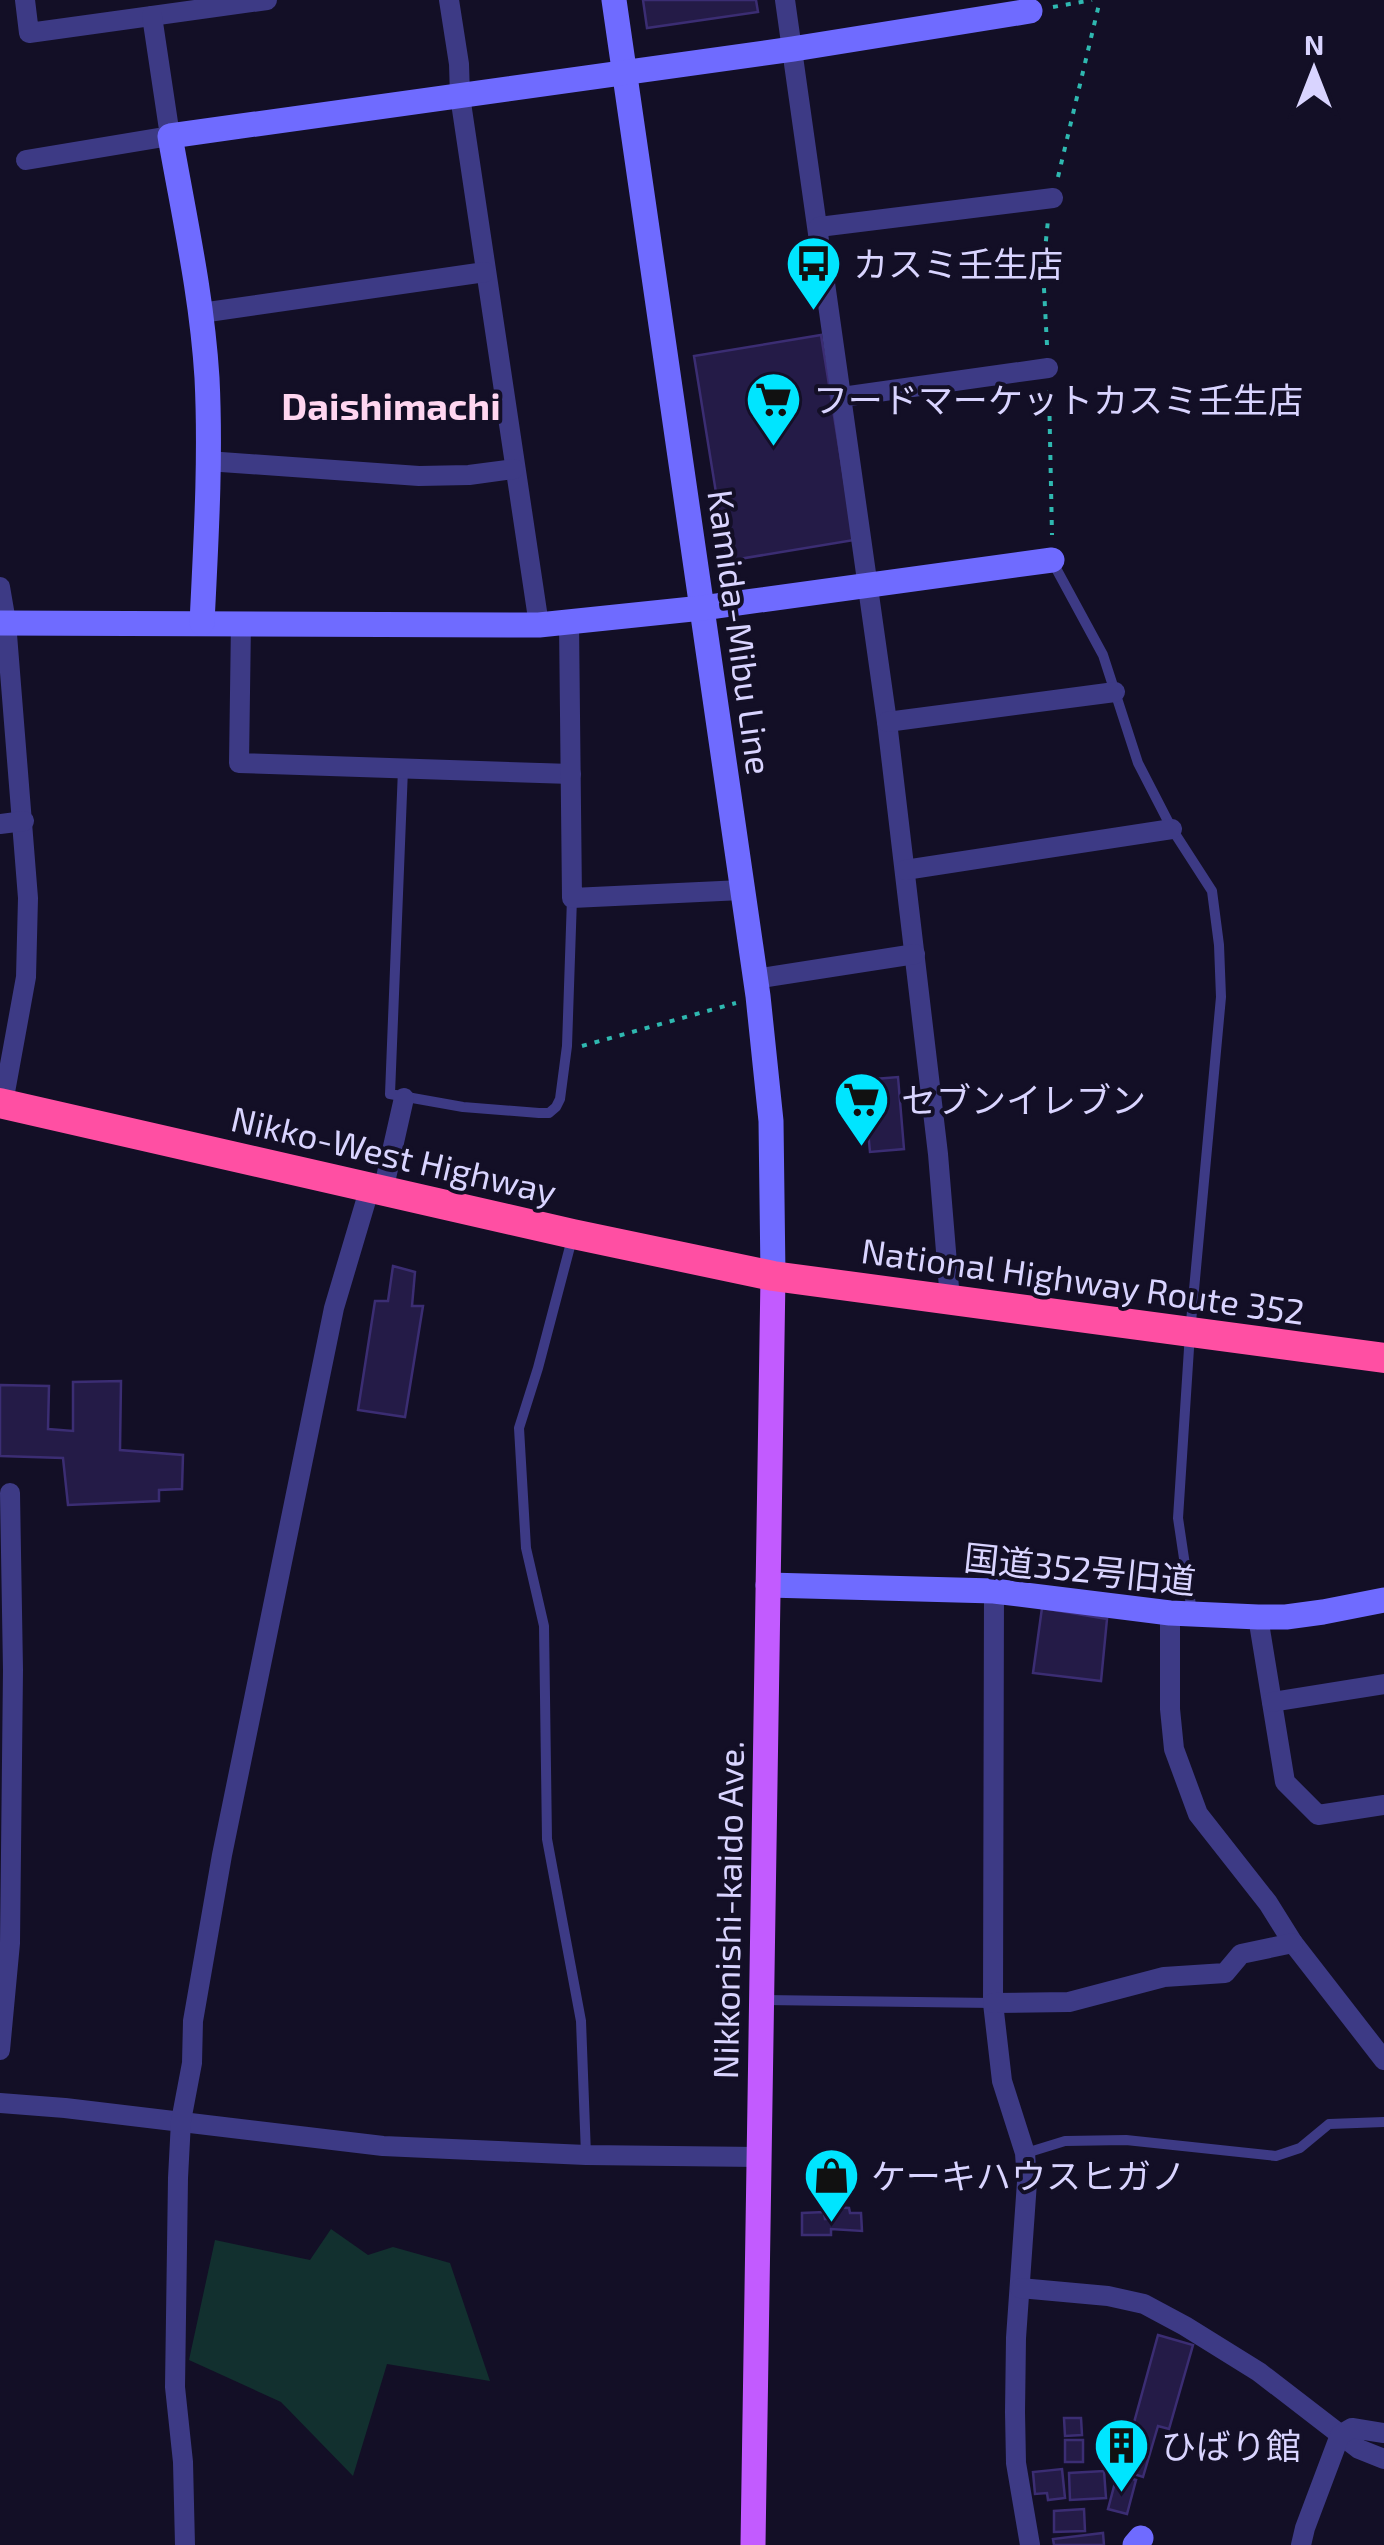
<svg xmlns="http://www.w3.org/2000/svg" width="1384" height="2545" viewBox="0 0 1384 2545" font-family="'Exo 2','Noto Sans JP',sans-serif">
<style>
.green{fill:#12302f}
.building{fill:#241b47;stroke:#3b2d73;stroke-width:2.5}
.lines{fill:none;stroke-linecap:round;stroke-linejoin:round}
.path{stroke:#2fb8b0;stroke-width:4;stroke-dasharray:5 8;stroke-linecap:butt}
.lane{stroke:#3d3a85;stroke-width:10}
.street{stroke:#3d3a85;stroke-width:20}
.secondary{stroke:#6f6bff;stroke-width:25}
.primary{stroke:#c25bff;stroke-width:25}
.highway{stroke:#ff4fa3;stroke-width:30}
.labels{text-anchor:middle;dominant-baseline:central;stroke-width:8;stroke-linejoin:round;paint-order:stroke}
.poi-label{font-size:35px;fill:#d9d4ff;stroke:#130f26;text-anchor:start}
.street-label{font-size:35px;fill:#d9d4ff;stroke:#130f26}
.neighbourhood-label{font-size:38px;font-weight:bold;fill:#ffd6f0;stroke:#130f26}
</style>
<rect width="100%" height="100%" fill="#130f26"/>
<polygon class="green" points="331,2229 368,2255 393,2247 450,2263 490,2381 387,2364 353,2476 281,2402 189,2360 215,2240 310,2260"/>
<g class="building">
<polygon points="643,0 756,0 758,12 647,28"/>
<polygon points="821,335 854,540 727,561 694,356"/>
<polygon points="898,1077 904,1149 870,1152 864,1088 875,1087 875,1079"/>
<polygon points="393,1266 415,1272 412,1306 423,1306 405,1417 358,1410 375,1301 388,1301"/>
<polygon points="121,1381 120,1450 183,1455 182,1489 159,1490 159,1501 68,1505 63,1458 0,1456 0,1385 49,1386 48,1429 73,1431 73,1382"/>
<polygon points="1042,1608 1107,1619 1101,1681 1033,1673"/>
<polygon points="832,2207 849,2208 850,2213 861,2213 862,2231 831,2229 831,2235 802,2235 802,2213 824,2212 825,2219 832,2219"/>
<polygon points="1158,2335 1193,2345 1169,2429 1158,2426 1143,2477 1121,2470"/>
<polygon points="1064,2418 1081,2418 1082,2435 1065,2436"/>
<rect x="1065" y="2440" width="18" height="22"/>
<polygon points="1062,2469 1065,2498 1048,2500 1047,2493 1035,2494 1033,2472"/>
<polygon points="1104,2471 1106,2498 1070,2500 1069,2473"/>
<polygon points="1117,2475 1136,2480 1127,2514 1108,2509"/>
<polygon points="1084,2509 1085,2531 1054,2532 1054,2511"/>
<polygon points="1103,2533 1104,2545 1054,2545 1053,2539"/>
</g>
<g class="lines">
<g class="path">
<polyline points="1053,7 1092,0"/>
<polyline points="1058,177 1100,0"/>
<polyline points="1047,345 1043,270 1048,220"/>
<polyline points="1049,390 1052,535"/>
<polyline points="582,1046 736,1003"/>
</g>
<g class="lane">
<polyline points="1052,561 1103,655 1138,763 1172,829 1212,891 1219,945 1221,997 1190,1333 1178,1518 1192,1612"/>
<polyline points="403,769 390,1094 463,1107 539,1113 549,1113 556,1107 560,1099 567,1046 572,898"/>
<polyline points="572,1239 538,1368 519,1428 526,1548 544,1626 547,1839 581,2021 586,2155"/>
<polyline points="764,2000 993,2003"/>
<polyline points="1026,2153 1065,2141 1126,2140 1276,2156 1300,2148 1329,2124 1384,2122"/>
</g>
<g class="street">
<polyline points="25,0 29,33 267,0"/>
<polyline points="449,0 459,64 460,96 539,625"/>
<polyline points="785,0 887,722 938,1154 950,1300"/>
<polyline points="26,160 170,136 152,16"/>
<polyline points="819,227 1053,198"/>
<polyline points="201,313 485,272"/>
<polyline points="842,397 1048,368"/>
<polyline points="207,461 419,476 469,475 514,469"/>
<polyline points="0,587 6,622 28,898 26,977 3,1103"/>
<polyline points="241,622 239,763 571,774"/>
<polyline points="569,623 572,898 742,890"/>
<polyline points="887,722 1115,692"/>
<polyline points="0,824 24,821"/>
<polyline points="905,870 1172,829"/>
<polyline points="755,979 915,954"/>
<polyline points="383,1191 404,1098"/>
<polyline points="994,1591 993,2003 1002,2081 1025,2153 1027,2182 1016,2338 1015,2412 1016,2463 1030,2545"/>
<polyline points="1170,1613 1170,1709 1174,1749 1198,1814 1268,1903 1293,1943 1384,2060"/>
<polyline points="1258,1617 1285,1782 1318,1815 1384,1805"/>
<polyline points="1272,1702 1384,1684"/>
<polyline points="993,2003 1069,2002 1164,1977 1225,1973 1241,1954 1293,1943"/>
<polyline points="0,2050 10,1943 13,1670 10,1493"/>
<polyline points="0,2103 65,2108 383,2146 586,2155 758,2157"/>
<polyline points="1020,2288 1108,2296 1144,2304 1185,2326 1259,2372 1359,2449 1384,2459"/>
<polyline points="185,2545 183,2462 175,2387 178,2178 181,2121 192,2063 193,2021 222,1855 334,1308 370,1187"/>
<polyline points="1301,2545 1305,2528 1340,2435 1352,2428 1384,2433"/>
</g>
<g class="secondary">
<polyline points="614,0 758,996 771,1121 773,1276"/>
<polyline points="0,623 539,625 702,608 1052,560"/>
<path d="M202,623c4,-82 9,-164 5,-245 -5,-82 -23,-162 -37,-242l623,-87 237,-38"/>
<polyline points="768,1585 994,1591 1170,1613 1258,1617 1286,1617 1323,1612 1384,1600"/>
<polyline points="1135,2545 1141,2538"/>
</g>
<polyline class="primary" points="753,2545 773,1276"/>
<polyline class="highway" points="0,1103 573,1234 773,1276 1384,1358"/>
</g>
<defs>
<symbol id="bus-pin" viewBox="-11 -11 22 30"><path d="M0 17L-7.5 6A9.5 9.5 0 1 1 7.5 6Z" fill="#00e5ff" stroke="#130f26"/><path d="M-5-6H5V4H4V6H2V4H-2V6H-4V4H-5ZM-3.5-4V0h7V-4ZM-3.5 1.2v1.5H-2V1.2ZM2 1.2v1.5H3.5V1.2Z" fill="#111"/></symbol>
<symbol id="supermarket-pin" viewBox="-11 -11 22 30"><path d="M0 17L-7.5 6A9.5 9.5 0 1 1 7.5 6Z" fill="#00e5ff" stroke="#130f26"/><path d="M-6-5.5h2.5l.6 2H6L4.5 2H-2.5L-4.4-4H-6ZM-1.5 3.2a1.3 1.3 0 1 0 .1 0ZM3 3.2a1.3 1.3 0 1 0 .1 0Z" fill="#111"/></symbol>
<symbol id="shop-pin" viewBox="-11 -11 22 30"><path d="M0 17L-7.5 6A9.5 9.5 0 1 1 7.5 6Z" fill="#00e5ff" stroke="#130f26"/><path d="M-5-2.5h2.3a2.7 3.5 0 0 1 5.4 0H5L5.5 6h-11ZM-1.5-2.5h3a1.5 2.3 0 0 0-3 0Z" fill="#111"/></symbol>
<symbol id="building-pin" viewBox="-11 -11 22 30"><path d="M0 17L-7.5 6A9.5 9.5 0 1 1 7.5 6Z" fill="#00e5ff" stroke="#130f26"/><path d="M-4-6H4V6H1V3H-1V6H-4ZM-2.5-4.3h1.7v1.8h-1.7ZM.8-4.3h1.7v1.8H.8ZM-2.5-1h1.7V.8h-1.7ZM.8-1h1.7V.8H.8Z" fill="#111"/></symbol>
</defs>
<g fill-rule="evenodd">
<use href="#bus-pin" x="782" y="232" width="63" height="86"/>
<use href="#supermarket-pin" x="742" y="368" width="63" height="86"/>
<use href="#supermarket-pin" x="830" y="1068" width="63" height="86"/>
<use href="#shop-pin" x="800" y="2144" width="63" height="86"/>
<use href="#building-pin" x="1090" y="2414" width="63" height="86"/>
</g>
<g class="labels">
<g class="poi-label">
<text x="853" y="263">カスミ壬生店</text>
<text x="813" y="399">フードマーケットカスミ壬生店</text>
<text x="901" y="1099">セブンイレブン</text>
<text x="871" y="2175">ケーキハウスヒガノ</text>
<text x="1161" y="2445">ひばり館</text>
</g>
<g class="street-label">
<text transform="translate(741 632) rotate(82)">Kamida-Mibu Line</text>
<text transform="translate(394 1154) rotate(13)">Nikko-West Highway</text>
<text transform="translate(1083 1280) rotate(8)">National Highway Route 352</text>
<text transform="translate(1080 1568) rotate(6)">国道352号旧道</text>
<text transform="translate(727 1910) rotate(-89)">Nikkonishi-kaido Ave.</text>
</g>
<g class="neighbourhood-label">
<text x="391" y="405">Daishimachi</text>
</g>
</g>
<g transform="translate(1314 70)" stroke="#130f26" stroke-width="8" paint-order="stroke">
<path d="M0-8L18 38L0 25L-18 38Z" fill="#d9d4ff"/>
<text y="-15" font-size="28" font-weight="bold" text-anchor="middle" fill="#d9d4ff">N</text>
</g>
</svg>
